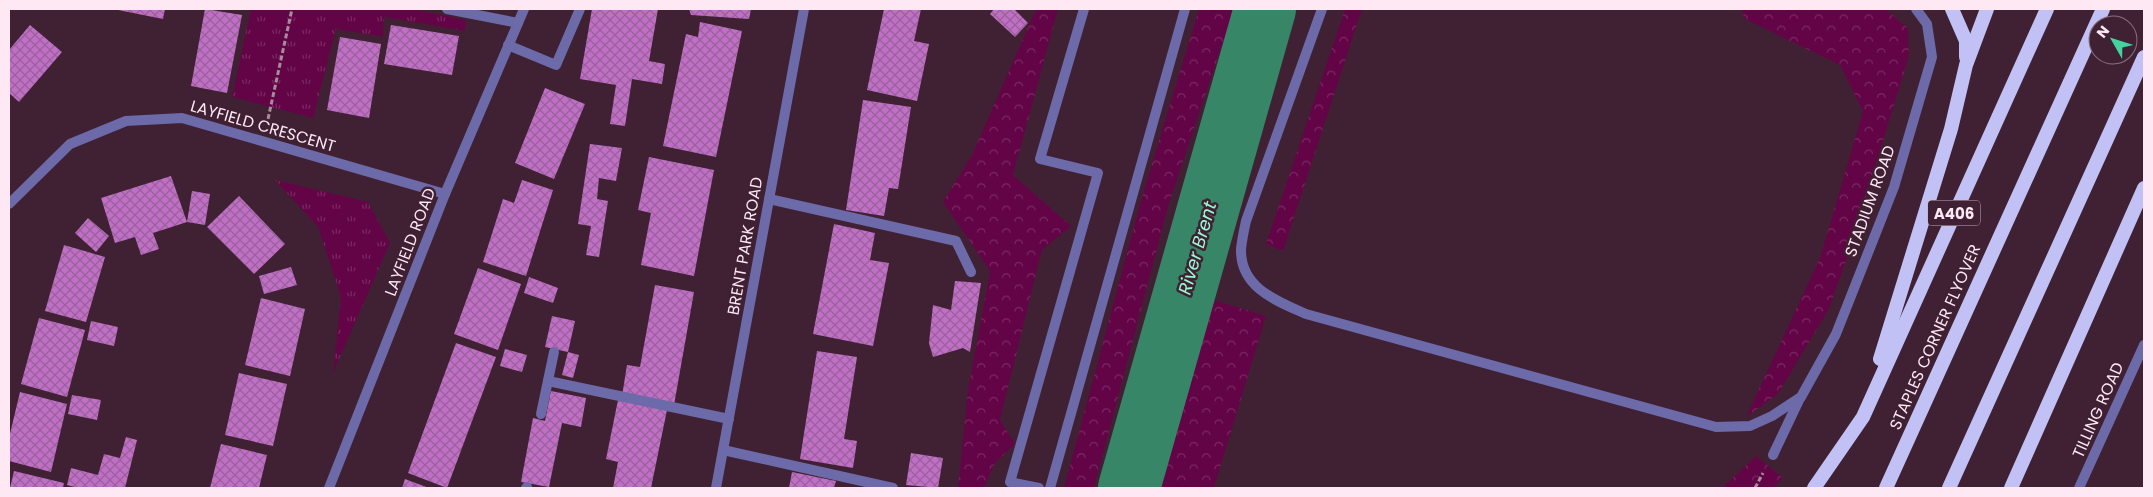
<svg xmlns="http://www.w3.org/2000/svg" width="2153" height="497" viewBox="0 0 2153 497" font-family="Poppins,sans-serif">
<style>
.grass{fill:url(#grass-tufts)}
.forest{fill:url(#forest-crowns)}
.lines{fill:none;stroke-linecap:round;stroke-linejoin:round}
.river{stroke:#388668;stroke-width:62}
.building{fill:url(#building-cross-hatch)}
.path{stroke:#a68d9c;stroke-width:3;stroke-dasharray:5 2.5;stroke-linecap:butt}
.service{stroke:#6d6aa9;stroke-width:10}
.minor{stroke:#6d6aa9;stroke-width:10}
.tertiary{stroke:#6d6aa9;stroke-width:10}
.trunk{stroke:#c2c1f6;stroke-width:14}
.labels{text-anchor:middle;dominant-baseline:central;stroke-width:5;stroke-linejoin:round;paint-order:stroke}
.shield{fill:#3f2133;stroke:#c4acb9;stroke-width:1}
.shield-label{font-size:15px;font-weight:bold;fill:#fde8f3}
.street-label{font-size:16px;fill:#fde8f3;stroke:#3f2133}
.water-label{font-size:18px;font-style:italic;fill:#99f9d0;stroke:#3f2133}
</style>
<defs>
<pattern id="grass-tufts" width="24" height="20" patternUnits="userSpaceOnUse" patternTransform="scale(1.25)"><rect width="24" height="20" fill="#630447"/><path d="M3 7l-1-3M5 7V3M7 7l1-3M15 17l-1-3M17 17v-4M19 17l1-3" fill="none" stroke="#7a2962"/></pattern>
<pattern id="forest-crowns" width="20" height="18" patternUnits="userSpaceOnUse" patternTransform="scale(1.25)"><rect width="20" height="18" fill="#630447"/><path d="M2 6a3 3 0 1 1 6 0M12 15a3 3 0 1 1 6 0" fill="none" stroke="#7a2962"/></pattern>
<pattern id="building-cross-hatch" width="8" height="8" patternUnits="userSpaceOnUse" patternTransform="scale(1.25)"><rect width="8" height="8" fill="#c16fc6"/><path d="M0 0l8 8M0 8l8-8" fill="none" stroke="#98619a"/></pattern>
</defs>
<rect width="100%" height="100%" fill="#3f2133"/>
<g class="grass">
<polygon points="251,9 412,9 466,20 465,31 384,17 383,37 336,29 313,118 232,97"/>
<polygon points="275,180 368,202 390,243 333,373 341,297 318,227"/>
</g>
<g class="forest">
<polygon points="1036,9 1058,9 1013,175 1071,226 1042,250 1000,420 1015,444 995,463 984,488 958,488 968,390 990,271 943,202 972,155"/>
<polygon points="1199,9 1234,9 1169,203 1094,488 1064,488 1142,197"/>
<polygon points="1345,9 1362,9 1283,251 1266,244"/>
<polygon points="1741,9 1885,9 1908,28 1909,56 1848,255 1829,309 1778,394 1746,417 1820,258 1863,111 1840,65 1745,19"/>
<polygon points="1201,296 1266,316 1214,488 1144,488"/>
<polygon points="1756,456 1783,478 1773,488 1722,488"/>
</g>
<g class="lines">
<polyline class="river" points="1129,488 1265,9"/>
</g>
<g class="building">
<polygon points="113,9 165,9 163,19"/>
<polygon points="205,9 242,15 227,93 191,86"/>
<polygon points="592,9 658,9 649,61 665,64 662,84 632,79 625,126 610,124 616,85 580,79"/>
<polygon points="689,9 751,9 749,19 691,15"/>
<polygon points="884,9 921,9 914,41 929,44 917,101 867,90"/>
<polygon points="994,9 1014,9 1028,23 1015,37 990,14"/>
<polygon points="700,22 742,31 716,157 663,146 686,34 698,37"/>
<polygon points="30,25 62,52 19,102 9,93 9,50"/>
<polygon points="391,25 459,36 452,75 384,64"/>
<polygon points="340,37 381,44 369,118 327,110"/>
<polygon points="545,88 585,104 554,179 515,163"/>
<polygon points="863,100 911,107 898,189 889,188 884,216 846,210"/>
<polygon points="590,144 622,148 616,181 599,178 597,199 608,201 599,257 586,255 591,226 578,224"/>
<polygon points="649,157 714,170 694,276 641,265 651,213 638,210"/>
<polygon points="171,176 187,222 153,233 159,249 141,255 135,237 115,243 101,198"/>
<polygon points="522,180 553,190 526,276 483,262 503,199 514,203"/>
<polygon points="192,191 210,194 205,225 187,222"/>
<polygon points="239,196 285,244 254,274 207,227"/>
<polygon points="88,218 109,236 96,252 75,233"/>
<polygon points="834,224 875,233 870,260 889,263 873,346 813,334"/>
<polygon points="64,245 105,257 86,322 45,311"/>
<polygon points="291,267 297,285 264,294 259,276"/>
<polygon points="478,268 521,284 498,350 454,334"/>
<polygon points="529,277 558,288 553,303 524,293"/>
<polygon points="955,281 981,283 970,352 963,348 933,357 929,343 933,305 951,310"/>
<polygon points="655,285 694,292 674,405 622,396 627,365 640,367"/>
<polygon points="261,298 305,309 290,376 245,365"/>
<polygon points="552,316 575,321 568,352 545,347"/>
<polygon points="39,318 85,330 67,397 21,384"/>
<polygon points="91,321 118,327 114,346 87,340"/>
<polygon points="456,343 496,357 447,488 408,473"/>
<polygon points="505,349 527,355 522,372 500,366"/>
<polygon points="817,351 857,357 844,439 857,441 853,468 800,459"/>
<polygon points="568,352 579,355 573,378 562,375"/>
<polygon points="239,373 287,384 273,446 225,435"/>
<polygon points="551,391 586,398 581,427 562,423 549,487 521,482 533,418 545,421"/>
<polygon points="20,392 67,404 51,472 9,461 9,438"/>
<polygon points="72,395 101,400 97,420 68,414"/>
<polygon points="618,400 667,410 651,488 613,488 618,462 606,459"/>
<polygon points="126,437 137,440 125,488 78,488 67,485 71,468 98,475 104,454 120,458"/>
<polygon points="221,444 267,455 259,488 210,488"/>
<polygon points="911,453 943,458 938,488 906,485"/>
<polygon points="14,471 64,483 63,488 10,488"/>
<polygon points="792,472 836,481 834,488 789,488"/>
<polygon points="405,479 429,488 402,488"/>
</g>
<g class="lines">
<g class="path">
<polyline points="268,119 292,9"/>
<polyline points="1755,488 1763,473"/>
</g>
<g class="service">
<path d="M1322,9l-76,212c-2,9 -4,19 -5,28 -1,39 36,52 65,65l410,113 34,-1 22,-10 29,-19 35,-63 58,-147 38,-130 -5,-33 -11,-15"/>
<polyline points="508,45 556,65 580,9"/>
<polyline points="769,199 956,241 971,272"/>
<polyline points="548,381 729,419"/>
<polyline points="541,414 554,352"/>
<polyline points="723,450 893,488"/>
<polyline points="1773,455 1800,398"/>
<polyline points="526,488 527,487"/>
<polyline points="1039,488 1010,482 1098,173 1040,159 1084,9"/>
<polyline points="1050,488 1185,9"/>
</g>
<g class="minor">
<polyline points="447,9 518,23"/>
<polyline points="9,204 70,144 126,121 182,118 445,194"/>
<polyline points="329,488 445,194 524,9"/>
<polyline points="716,488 804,9"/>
</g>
<polyline class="tertiary" points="2079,488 2144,345"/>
<g class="trunk">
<polyline points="1952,9 1966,41 1966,57"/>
<polyline points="1880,359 1951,129 1966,65 1987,9"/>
<polyline points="1814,488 1863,417 2047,9"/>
<polyline points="1886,488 2103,9"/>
<polyline points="1949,488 2144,57"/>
<polyline points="2011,488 2144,188"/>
</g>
</g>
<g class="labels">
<rect class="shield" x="1928" y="200.5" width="52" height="25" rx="4"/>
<g class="shield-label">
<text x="1954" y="213">A406</text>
</g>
<g class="street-label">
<text transform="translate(263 126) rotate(16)">LAYFIELD CRESCENT</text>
<text transform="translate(1870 201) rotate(-70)">STADIUM ROAD</text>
<text transform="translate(410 242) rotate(-69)">LAYFIELD ROAD</text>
<text transform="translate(745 246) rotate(-80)">BRENT PARK ROAD</text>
<text transform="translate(1935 337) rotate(-66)">STAPLES CORNER FLYOVER</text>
<text transform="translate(2098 410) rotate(-66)">TILLING ROAD</text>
</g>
<g class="water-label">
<text transform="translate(1197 248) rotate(-74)">River Brent</text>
</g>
</g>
<rect width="2153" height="497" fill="none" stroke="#fde8f3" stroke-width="20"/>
<g transform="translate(2113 40) rotate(309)"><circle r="24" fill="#3f2133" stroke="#8b7180"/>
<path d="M0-4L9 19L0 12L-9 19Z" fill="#43d4a0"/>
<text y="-8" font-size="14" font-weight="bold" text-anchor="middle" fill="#fde8f3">N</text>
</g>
</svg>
